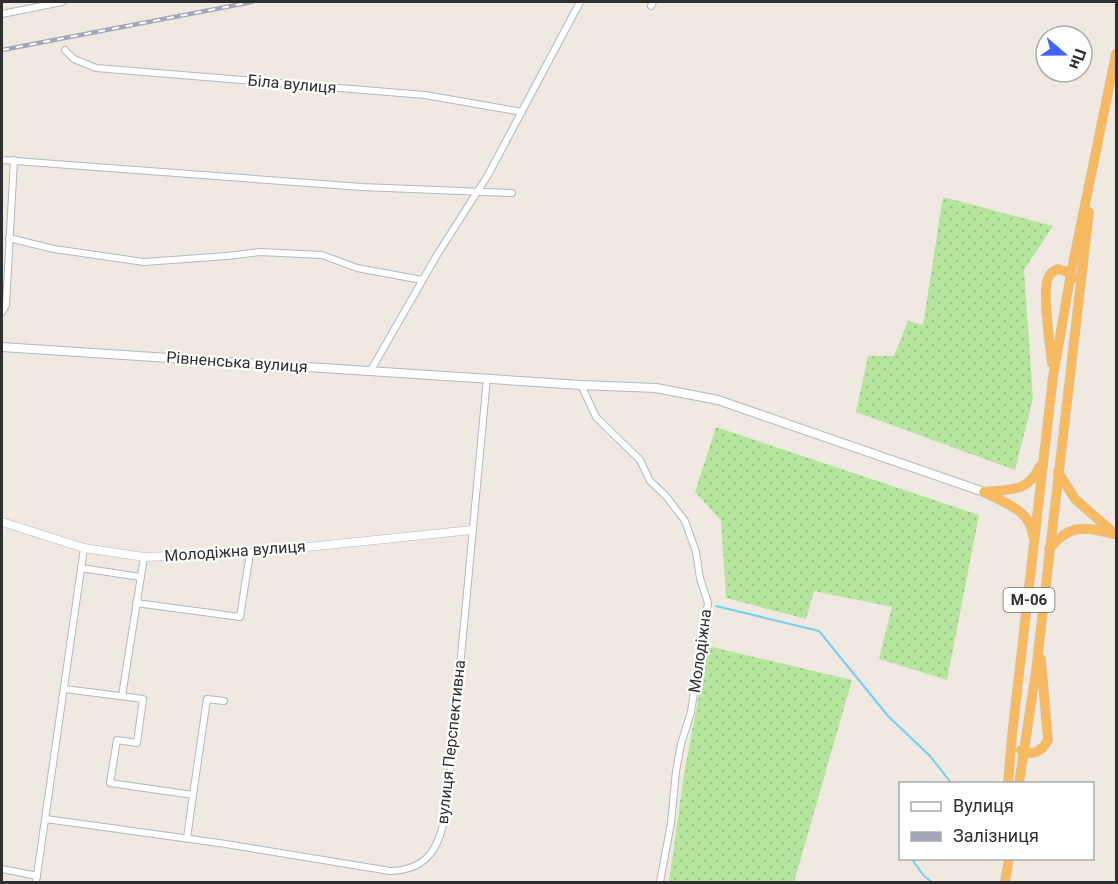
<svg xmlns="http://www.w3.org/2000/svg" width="1118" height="884" viewBox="0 0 1118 884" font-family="Roboto,sans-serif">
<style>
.garden{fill:url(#garden-dots)}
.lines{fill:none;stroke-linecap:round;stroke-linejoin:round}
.stream{stroke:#75cff0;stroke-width:2}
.minor-casing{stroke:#b4b7c1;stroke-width:8}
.tertiary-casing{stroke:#b4b7c1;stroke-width:9}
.secondary-casing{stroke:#b4b7c1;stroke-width:10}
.trunk-casing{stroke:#c9c9c9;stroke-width:10}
.minor{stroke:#fff;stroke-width:6}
.tertiary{stroke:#fff;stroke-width:8}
.secondary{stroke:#fff;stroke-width:8}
.trunk{stroke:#f8ba60;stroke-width:9}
.rail-casing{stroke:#a3a6b8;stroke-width:4.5}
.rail{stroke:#fff;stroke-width:2;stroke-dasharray:7;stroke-linecap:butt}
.labels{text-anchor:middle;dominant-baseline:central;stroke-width:4.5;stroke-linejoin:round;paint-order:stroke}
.shield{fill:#fff;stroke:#6d6d6d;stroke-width:1.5}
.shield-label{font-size:15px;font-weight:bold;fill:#2e2e2e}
.street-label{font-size:16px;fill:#2e2e2e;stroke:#fff}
</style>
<defs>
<pattern id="garden-dots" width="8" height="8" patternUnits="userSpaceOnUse" patternTransform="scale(1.5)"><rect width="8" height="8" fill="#b6e59e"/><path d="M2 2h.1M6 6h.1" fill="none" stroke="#9dc588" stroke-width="1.8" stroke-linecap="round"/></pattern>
</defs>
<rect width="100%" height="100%" fill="#efe9e1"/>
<g class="garden">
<polygon points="943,197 1053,226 1024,270 1033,399 1015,470 856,412 868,356 894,356 908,321 923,325"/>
<polygon points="716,427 979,515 947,680 879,659 892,607 814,591 806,619 726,598 721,520 695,492"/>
<polygon points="708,646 852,680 794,882 669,882 684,774"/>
</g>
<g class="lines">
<g class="stream">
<polyline points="716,606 819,631 888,716 930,756 952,784"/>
<polyline points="911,858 924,876 932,882"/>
</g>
<defs>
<g id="minor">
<polyline points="651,6 653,2"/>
<polyline points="2,14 62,2"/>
<polyline points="65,50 74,59 96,68 425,95 522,112"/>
<polyline points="2,160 362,187 512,193"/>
<polyline points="9,238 54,249 144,262 227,256 260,252 322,255 357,268 422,280"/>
<polyline points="2,312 6,305 14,160"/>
<polyline points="371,370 437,255 488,175 580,2"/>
<polyline points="581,385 596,417 640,460 650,481 666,496 685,521 696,552 700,578 708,603 691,712 681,744 676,771 671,823 660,882"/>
<polyline points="81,568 140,577"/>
<polyline points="136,603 240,617 250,553"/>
<polyline points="65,689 143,699 137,743 117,740 110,783 193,795 187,838"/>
<polyline points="122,696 144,557"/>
<polyline points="193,795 207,699 224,701"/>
<path d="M46,819l180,25 164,27c42,-1 50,-28 57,-64l40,-429"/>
<polyline points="2,869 37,876"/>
<polyline points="36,882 84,548"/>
</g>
<polyline id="tertiary" points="2,522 84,548 144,557 250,553 472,530"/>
<polyline id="secondary" points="2,347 581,385 656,388 718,400 984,492"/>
<g id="trunk">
<path d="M1052,363c-2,-18 -10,-72 -4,-85 2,-5 5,-7 10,-9l13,4 2,5"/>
<polyline points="1058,472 1075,499 1115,534"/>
<path d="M984,492c19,10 48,19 49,44"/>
<path d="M984,492c26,-3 44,1 56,-26"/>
<path d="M1049,549c21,-26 35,-22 65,-15"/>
<path d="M1021,750c12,7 21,1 27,-10l-7,-81"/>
<polyline points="1008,784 1012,736 1053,377 1071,273 1116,54"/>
<polyline points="1019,784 1036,671 1089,212"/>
<polyline points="1005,882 1009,858"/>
</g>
</defs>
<use href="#minor" class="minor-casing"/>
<use href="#tertiary" class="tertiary-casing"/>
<use href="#secondary" class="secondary-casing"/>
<use href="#trunk" class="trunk-casing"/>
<use href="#minor" class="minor"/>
<use href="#tertiary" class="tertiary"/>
<use href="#secondary" class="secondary"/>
<use href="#trunk" class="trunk"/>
<defs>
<polyline id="rail" points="2,50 252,2"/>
</defs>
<use href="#rail" class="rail-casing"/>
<use href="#rail" class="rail"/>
</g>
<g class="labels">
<rect class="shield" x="1003.5" y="588" width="51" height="24" rx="4.5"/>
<g class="shield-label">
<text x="1029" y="600">М-06</text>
</g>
<g class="street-label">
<text transform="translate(292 84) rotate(5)">Біла вулиця</text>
<text transform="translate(237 362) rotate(4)">Рівненська вулиця</text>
<text transform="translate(235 551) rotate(-4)">Молодіжна вулиця</text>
<text transform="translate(700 651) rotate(-82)">Молодіжна</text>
<text transform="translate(451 742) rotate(-84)">вулиця Перспективна</text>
</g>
</g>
<rect width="1118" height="884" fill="none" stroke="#2e2e2e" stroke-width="6"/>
<rect x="899" y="782" width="195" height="78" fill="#ffffff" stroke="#ababab" stroke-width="1.5"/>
<rect x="911" y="802" width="30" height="9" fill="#ffffff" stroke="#ababab" stroke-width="1.5"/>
<text x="953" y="812" font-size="18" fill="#2e2e2e">Вулиця</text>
<rect x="911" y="832" width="30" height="9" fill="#a3a6b8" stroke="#ababab" stroke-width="1.5"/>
<text x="953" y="842" font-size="18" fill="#2e2e2e">Залізниця</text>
<g transform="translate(1064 54) rotate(110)"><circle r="28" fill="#ffffff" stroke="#ababab" stroke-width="1.5"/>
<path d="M0-4.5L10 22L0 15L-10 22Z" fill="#4264fb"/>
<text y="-9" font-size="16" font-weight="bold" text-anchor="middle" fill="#2e2e2e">Пн</text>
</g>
</svg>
